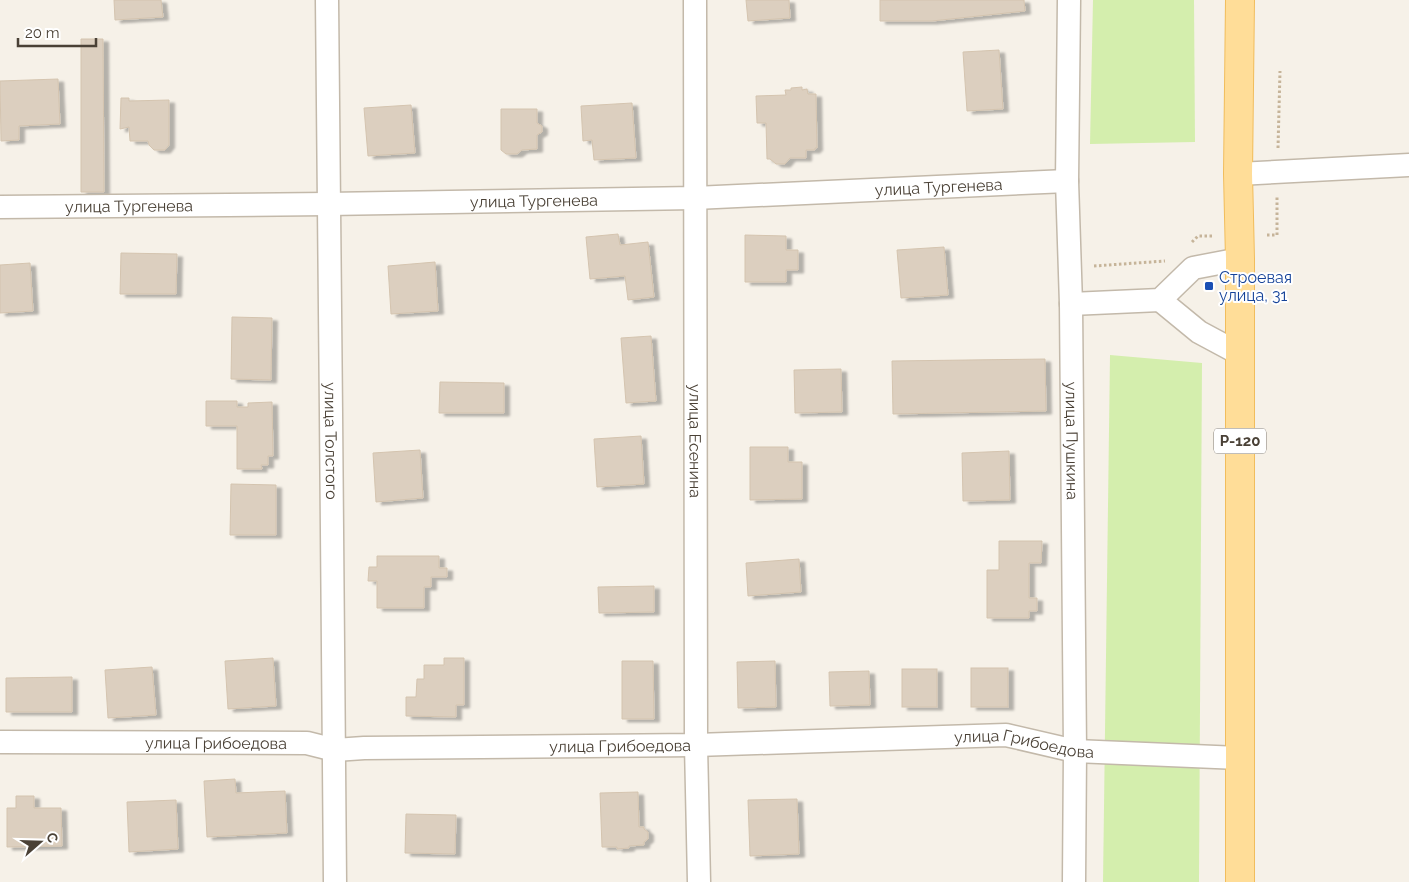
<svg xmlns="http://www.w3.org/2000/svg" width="1409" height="882" viewBox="0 0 1409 882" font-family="Raleway,sans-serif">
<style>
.green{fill:#d4eead}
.building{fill:#dccfbf;stroke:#d4c4af;filter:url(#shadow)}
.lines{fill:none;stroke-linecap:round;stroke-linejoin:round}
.street-casing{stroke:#c3b9aa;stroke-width:25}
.primary-casing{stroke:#f1bd5c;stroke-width:30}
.path{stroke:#c6b499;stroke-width:3;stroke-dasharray:2.5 2.5;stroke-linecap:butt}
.street{stroke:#fff;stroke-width:22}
.primary{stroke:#ffdd98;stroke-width:28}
.transit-dot{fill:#1a4fb4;stroke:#fff;stroke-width:2}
.labels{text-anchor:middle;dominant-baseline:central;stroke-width:4;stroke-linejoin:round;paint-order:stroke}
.shield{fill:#fff;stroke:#807a72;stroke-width:1}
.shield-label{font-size:15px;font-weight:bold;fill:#4a4136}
.street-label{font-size:16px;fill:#4a4136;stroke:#fff}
.transit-label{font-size:16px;fill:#164399;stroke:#fff;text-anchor:start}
</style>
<defs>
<filter id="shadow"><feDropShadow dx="5.5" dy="3" stdDeviation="1" flood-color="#0004"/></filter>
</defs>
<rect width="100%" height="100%" fill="#f6f1e8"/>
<g class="green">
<polygon points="1093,0 1194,0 1195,142 1090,144"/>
<polygon points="1110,355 1202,363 1199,882 1103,882"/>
</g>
<g class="building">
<polygon points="114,0 161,0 163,17 115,20"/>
<polygon points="746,0 789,0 790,18 748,21"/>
<polygon points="880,0 1024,0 1025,11 932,21 880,21"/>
<polygon points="81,39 103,39 104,192 81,192"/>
<polygon points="999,50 1003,109 967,111 963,52"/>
<polygon points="58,79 60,124 19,126 19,140 1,141 0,81"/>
<polygon points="802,87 802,90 807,89 808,94 816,94 817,148 815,148 815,150 806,150 806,158 790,158 785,164 776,164 770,159 767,159 766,123 757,123 756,96 786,95 785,90 791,90 791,88"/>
<polygon points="121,98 129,98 129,101 169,100 169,145 165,150 154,150 149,145 148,141 130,141 129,127 120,129"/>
<polygon points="632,103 636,158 594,160 592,140 583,141 581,106"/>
<polygon points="411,105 415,153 368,156 364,108"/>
<polygon points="501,109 537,109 537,123 542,126 542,132 537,135 537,149 522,150 517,154 506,154 501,150"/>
<polygon points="618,234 620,245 648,242 654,297 628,300 625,276 590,279 586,237"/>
<polygon points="745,235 786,236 786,250 798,250 798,270 786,270 786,282 745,282"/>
<polygon points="944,247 948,295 901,298 897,250"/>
<polygon points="121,253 177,254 176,294 120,294"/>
<polygon points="435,262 438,311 391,314 388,266"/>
<polygon points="30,263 33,311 0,313 0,265"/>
<polygon points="232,317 272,318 271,380 231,379"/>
<polygon points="651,336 656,401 626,403 621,338"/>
<polygon points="1045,359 1046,411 893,414 892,361"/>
<polygon points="841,369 842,412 795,413 794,370"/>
<polygon points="440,382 504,383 504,413 439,413"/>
<polygon points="206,401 237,401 237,407 248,407 248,403 272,402 273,456 268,456 268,465 261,465 262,469 237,469 237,426 206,426"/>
<polygon points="641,436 644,484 597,487 594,439"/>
<polygon points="750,447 788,447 788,462 802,462 802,499 750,500"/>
<polygon points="420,450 423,498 376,502 373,453"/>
<polygon points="1009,451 1010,500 963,501 962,453"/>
<polygon points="231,484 276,485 276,535 230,535"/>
<polygon points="999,541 1042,541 1041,563 1029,563 1029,598 1037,598 1037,611 1029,611 1029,618 987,618 987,570 999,570"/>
<polygon points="377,556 439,556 439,568 447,568 447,577 431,577 431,587 424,587 424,608 377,608 377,581 368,581 369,567 377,567"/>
<polygon points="799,559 801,592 748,596 746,563"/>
<polygon points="654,586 654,612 599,613 598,587"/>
<polygon points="273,658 276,706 228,709 225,661"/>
<polygon points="444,658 464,658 464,705 456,705 456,717 406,716 406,697 416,697 417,679 424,679 424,665 444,665"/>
<polygon points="622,661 653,661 654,719 622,719"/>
<polygon points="775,661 776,707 738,708 737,662"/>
<polygon points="152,667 156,715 108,718 105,670"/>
<rect x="971" y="668" width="37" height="39"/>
<rect x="902" y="669" width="35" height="38"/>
<polygon points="869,671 870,705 830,706 829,672"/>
<polygon points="72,677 72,712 6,712 6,678"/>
<polygon points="235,779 236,793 285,791 287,833 207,837 204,781"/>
<polygon points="638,792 639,827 644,827 644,829 648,832 648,839 644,842 644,845 629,846 629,848 617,849 617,847 602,847 600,793"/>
<polygon points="16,796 34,796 34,808 61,808 62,846 7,847 7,808 16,808"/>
<polygon points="797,799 799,854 750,856 748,800"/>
<polygon points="176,800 178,849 129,852 127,802"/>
<polygon points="406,814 456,815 455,854 405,853"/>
</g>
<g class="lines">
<defs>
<g id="street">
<path id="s1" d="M327,0c1,294 8,588 8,882"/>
<path id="s2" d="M695,0l1,745 3,137"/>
<path id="s3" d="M1069,0l-2,181 4,123 4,447 -1,131"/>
<polyline points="1238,174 1409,165"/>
<path id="s4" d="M0,207l328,-3 367,-6 372,-17"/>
<polyline points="1160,300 1199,332 1240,354"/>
<polyline points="1071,304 1160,300 1193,268 1240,259"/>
<path id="s5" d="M0,742l307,1 28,7 29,-2 332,-3 310,-10 69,16 164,7"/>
</g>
<polyline id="primary" points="1240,882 1240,259 1238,174 1240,0"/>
</defs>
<use href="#street" class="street-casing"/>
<use href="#primary" class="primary-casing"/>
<g class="path">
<polyline points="1278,148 1280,71"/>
<polyline points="1267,235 1277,235 1277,196"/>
<polyline points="1192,242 1198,236 1213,236"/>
<polyline points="1094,266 1165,261"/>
</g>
<use href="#street" class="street"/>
<use href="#primary" class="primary"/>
</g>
<rect class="transit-dot" x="1204" y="281" width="10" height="10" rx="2.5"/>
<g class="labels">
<rect class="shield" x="1214" y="428.5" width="52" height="25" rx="4"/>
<g class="shield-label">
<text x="1240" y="441">Р-120</text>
</g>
<g class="street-label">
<text stroke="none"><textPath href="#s4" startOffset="939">улица Тургенева</textPath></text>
<text stroke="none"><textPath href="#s4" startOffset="534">улица Тургенева</textPath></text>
<text stroke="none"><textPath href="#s4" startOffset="129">улица Тургенева</textPath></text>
<text stroke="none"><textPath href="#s1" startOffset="441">улица Толстого</textPath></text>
<text stroke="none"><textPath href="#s2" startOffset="441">улица Есенина</textPath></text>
<text stroke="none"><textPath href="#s3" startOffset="441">улица Пушкина</textPath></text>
<text stroke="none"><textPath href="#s5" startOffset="216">улица Грибоедова</textPath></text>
<text stroke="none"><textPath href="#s5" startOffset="1026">улица Грибоедова</textPath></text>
<text stroke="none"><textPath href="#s5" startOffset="621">улица Грибоедова</textPath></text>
</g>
<g class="transit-label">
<text x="1219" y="277">Строевая<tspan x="1219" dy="18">улица, 31</tspan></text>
</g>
</g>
<g transform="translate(40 842) rotate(70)" stroke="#ffffff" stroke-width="4" paint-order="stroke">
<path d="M0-4L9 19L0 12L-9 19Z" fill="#4a4136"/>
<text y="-8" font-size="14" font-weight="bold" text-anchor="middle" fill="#4a4136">С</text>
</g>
<path d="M18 38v8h78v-8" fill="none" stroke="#4a4136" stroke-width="2.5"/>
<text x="25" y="38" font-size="15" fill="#4a4136" stroke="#ffffff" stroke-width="4" paint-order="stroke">20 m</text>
</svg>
